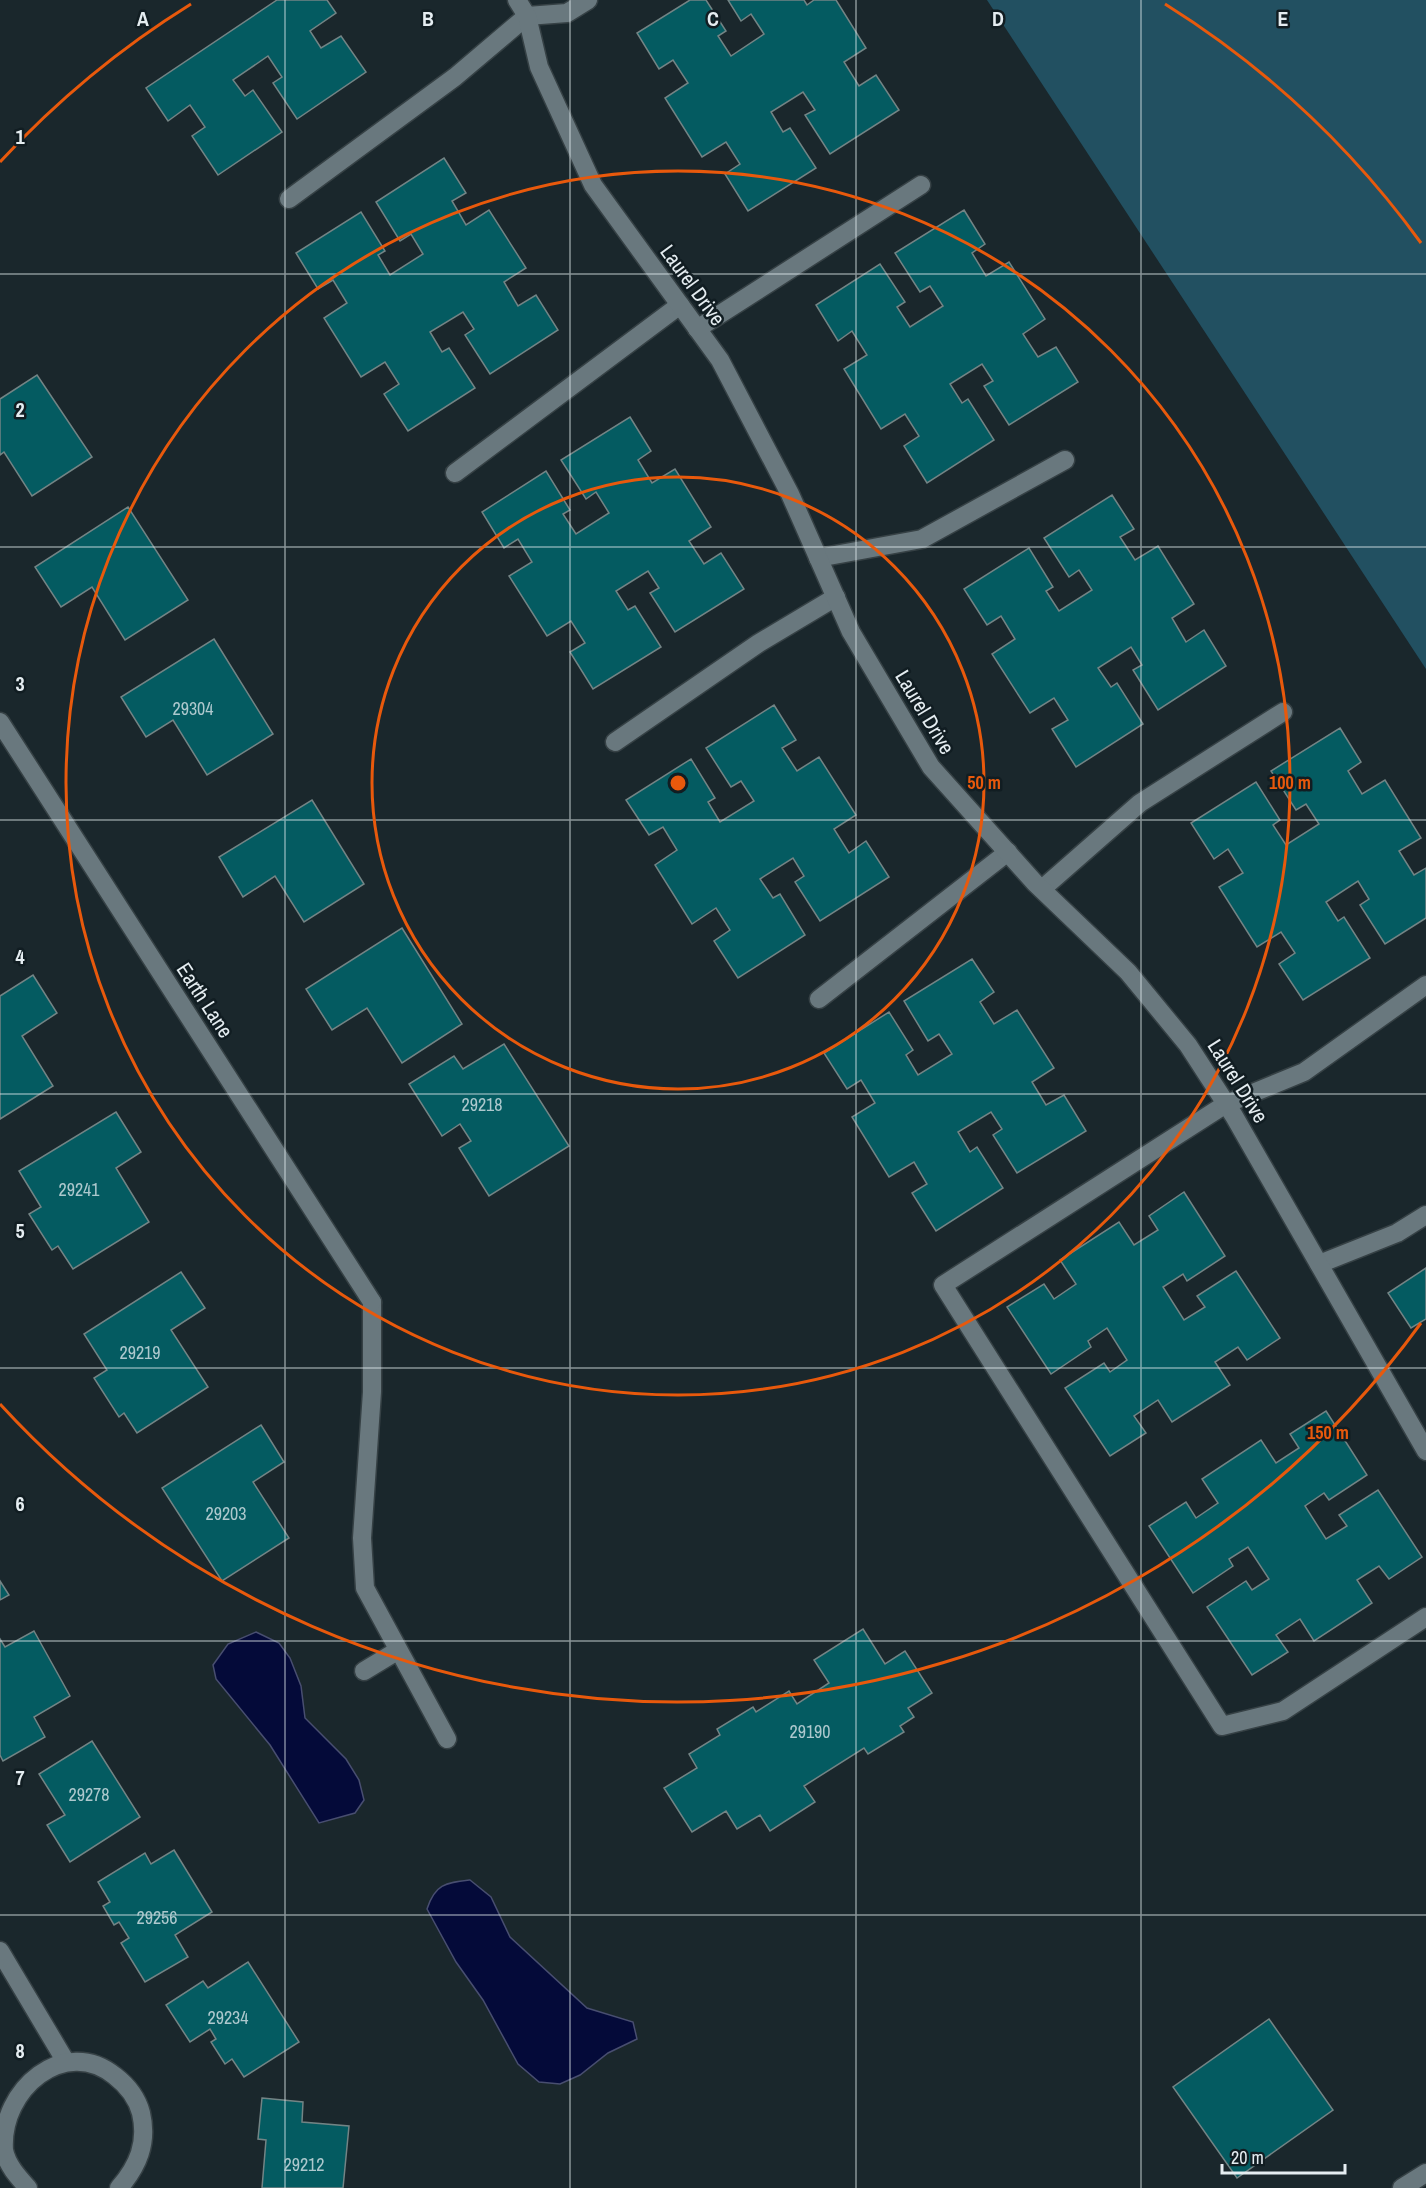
<svg xmlns="http://www.w3.org/2000/svg" width="1426" height="2188" viewBox="0 0 1426 2188" font-family="'Archivo Narrow',sans-serif">
<style>
.green{fill:#225061}
.water{fill:#040a39;stroke:#484e70;stroke-width:1.5}
.building{fill:#045b61;stroke:#738485;stroke-width:1.5}
.lines{fill:none;stroke-linecap:round;stroke-linejoin:round}
.service-casing{stroke:#364145;stroke-width:21}
.minor-casing{stroke:#364145;stroke-width:21}
.service{stroke:#69787e;stroke-width:18}
.minor{stroke:#69787e;stroke-width:18}
.grid{fill:none;stroke:#e5edf1;stroke-width:1.5;stroke-opacity:0.55}
.ring{fill:none;stroke:#e8590c;stroke-width:3}
.labels{text-anchor:middle;dominant-baseline:central;stroke-width:5;stroke-linejoin:round;paint-order:stroke}
.number-label{font-size:18px;fill:#adc8cd}
.street-label{font-size:21px;fill:#e5edf1;stroke:#111d22}
.grid-label{font-size:20px;text-anchor:middle;font-weight:bold;fill:#e5edf1;stroke:#111d22;stroke-width:5;stroke-linejoin:round;paint-order:stroke}
.centre{fill:#e8590c;stroke:#111d22;stroke-width:3}
.ring-label{font-size:18px;text-anchor:middle;font-weight:bold;fill:#e8590c;stroke:#111d22;stroke-width:5;stroke-linejoin:round;paint-order:stroke}
</style>
<rect width="100%" height="100%" fill="#1a272c"/>
<polygon class="green" points="987,0 1426,0 1426,669"/>
<g class="water">
<polygon points="256,1632 279,1643 290,1658 301,1686 305,1718 346,1759 359,1780 364,1800 355,1813 319,1823 270,1745 216,1679 213,1665 228,1644"/>
<path d="M470,1880l21,17 19,40 77,71 46,14 4,17 -29,14 -28,22 -20,9 -21,-2 -21,-18 -35,-64 -27,-38 -29,-53c8,-25 18,-26 43,-29z"/>
</g>
<g class="building">
<polygon points="277,0 327,0 336,13 310,31 321,48 341,36 366,72 297,119 273,83 282,77 268,56 233,80 245,96 253,90 282,132 218,175 192,136 205,127 190,105 168,121 146,88"/>
<polygon points="690,0 706,0 726,31 718,36 731,56 764,34 751,14 741,21 728,0 804,0 807,5 814,0 836,0 866,48 844,62 859,86 876,75 899,110 830,154 805,115 815,110 803,92 771,112 783,132 790,128 816,168 748,211 725,174 740,164 726,142 702,157 665,98 688,83 673,60 659,69 637,33"/>
<polygon points="444,158 466,193 452,201 466,225 489,210 526,268 504,282 518,306 536,295 558,330 490,374 465,335 474,329 463,312 430,332 442,352 449,348 475,388 408,431 384,394 399,384 385,362 361,377 324,318 347,303 333,280 318,289 296,253 361,212 385,251 378,255 390,275 423,254 411,234 400,241 376,202"/>
<polygon points="964,210 985,244 972,253 986,276 1009,262 1045,319 1023,334 1038,357 1056,347 1078,382 1009,425 984,386 993,381 982,364 950,384 962,403 968,399 994,440 927,483 904,446 919,436 905,414 881,429 844,369 867,355 852,331 838,341 816,305 880,264 905,302 897,307 910,327 943,306 930,286 920,292 895,253"/>
<polygon points="37,375 92,457 32,496 4,452 0,455 0,399"/>
<polygon points="630,417 651,451 638,460 652,483 675,469 711,527 689,541 704,564 721,553 744,589 675,632 650,593 659,588 648,571 616,591 628,610 635,606 661,647 593,689 570,652 585,643 571,621 547,636 509,576 532,562 518,539 504,548 482,512 546,471 570,510 563,514 576,534 609,513 596,492 586,499 561,460"/>
<polygon points="1112,495 1134,529 1120,537 1135,560 1158,546 1194,604 1172,618 1186,642 1204,630 1226,666 1158,710 1133,670 1142,665 1131,647 1098,668 1111,687 1117,683 1143,724 1076,767 1052,729 1068,720 1054,698 1030,713 992,654 1015,639 1001,616 987,625 964,589 1029,548 1053,587 1046,591 1059,611 1092,590 1079,570 1069,577 1044,538"/>
<polygon points="128,507 188,600 125,640 92,587 61,607 35,567"/>
<polygon points="214,639 273,734 207,775 173,720 146,737 121,697"/>
<polygon points="774,705 796,740 782,748 797,771 819,757 856,815 834,829 849,853 866,841 889,877 820,921 795,882 804,876 793,858 760,879 773,898 780,894 805,935 738,978 714,941 730,930 716,908 692,924 655,865 677,850 663,827 649,835 626,800 691,759 715,798 708,802 720,822 754,801 741,781 731,787 706,748"/>
<polygon points="1340,728 1361,762 1348,771 1362,794 1385,780 1421,838 1399,851 1414,875 1426,868 1426,918 1385,944 1360,905 1369,899 1358,881 1326,902 1338,921 1344,917 1370,958 1303,1000 1279,964 1295,953 1281,932 1257,947 1219,887 1243,873 1228,849 1214,859 1191,823 1256,782 1280,820 1273,825 1286,845 1319,824 1306,804 1296,810 1271,771"/>
<polygon points="312,800 364,884 304,922 275,876 243,897 219,857"/>
<polygon points="402,928 462,1024 402,1063 367,1008 332,1030 306,989"/>
<polygon points="972,959 994,992 980,1002 994,1024 1017,1010 1054,1068 1032,1082 1046,1105 1064,1095 1086,1131 1017,1173 993,1135 1002,1129 991,1112 958,1132 970,1152 977,1147 1003,1188 936,1231 912,1193 927,1184 914,1162 889,1177 852,1117 875,1103 861,1080 847,1089 824,1053 889,1012 913,1050 906,1055 918,1075 952,1054 939,1034 928,1041 904,1001"/>
<polygon points="33,975 57,1013 22,1036 53,1086 0,1119 0,996"/>
<polygon points="504,1044 569,1146 489,1196 459,1148 471,1141 460,1124 442,1136 409,1084 454,1056 463,1069"/>
<polygon points="116,1112 141,1152 116,1168 149,1222 73,1269 58,1246 52,1250 29,1214 41,1207 19,1171"/>
<polygon points="1184,1192 1225,1256 1187,1281 1183,1274 1163,1287 1184,1320 1205,1307 1197,1296 1236,1271 1280,1338 1247,1360 1238,1347 1215,1362 1230,1385 1172,1422 1158,1400 1134,1416 1146,1433 1110,1456 1065,1388 1104,1363 1110,1372 1127,1360 1107,1328 1088,1341 1091,1347 1051,1374 1007,1307 1044,1284 1054,1299 1076,1284 1060,1260 1119,1222 1134,1245 1158,1230 1149,1216"/>
<polygon points="1426,1268 1426,1319 1411,1328 1388,1293"/>
<polygon points="181,1272 205,1308 171,1330 208,1387 137,1433 124,1413 119,1417 94,1378 107,1370 84,1334"/>
<polygon points="1326,1411 1367,1475 1329,1500 1324,1493 1305,1506 1326,1539 1347,1526 1339,1515 1378,1490 1422,1557 1389,1579 1379,1566 1357,1580 1372,1603 1314,1641 1300,1619 1276,1635 1288,1652 1252,1675 1207,1607 1246,1581 1252,1590 1269,1579 1248,1547 1229,1559 1233,1566 1193,1593 1149,1526 1186,1502 1196,1518 1218,1503 1202,1479 1261,1440 1276,1463 1299,1448 1290,1434"/>
<polygon points="261,1425 284,1462 253,1482 289,1538 222,1581 162,1488"/>
<polygon points="0,1581 9,1595 0,1600"/>
<polygon points="863,1629 885,1664 905,1651 932,1693 908,1708 914,1717 900,1726 904,1732 868,1754 864,1748 804,1786 815,1802 770,1831 760,1815 737,1829 726,1811 692,1832 664,1788 697,1768 689,1754 720,1735 717,1729 753,1707 756,1712 789,1691 797,1704 829,1683 814,1660"/>
<polygon points="34,1631 70,1696 34,1717 45,1737 3,1761 0,1755 0,1639 5,1647"/>
<polygon points="92,1741 140,1817 70,1862 47,1825 65,1815 39,1774"/>
<polygon points="174,1850 212,1912 175,1935 188,1957 145,1982 121,1943 129,1938 119,1922 114,1925 103,1906 110,1902 98,1882 145,1853 151,1864"/>
<polygon points="248,1962 299,2042 244,2077 232,2059 225,2064 211,2042 216,2039 210,2029 190,2042 166,2005 203,1981 208,1988"/>
<polygon points="1269,2019 1333,2110 1237,2178 1173,2087"/>
<polygon points="262,2098 303,2102 302,2122 349,2126 343,2188 262,2188 266,2140 258,2139"/>
</g>
<g class="lines">
<defs>
<g id="service">
<polyline points="289,199 455,77 527,16 567,13 588,0"/>
<polyline points="697,329 921,185"/>
<polyline points="455,473 680,305"/>
<polyline points="818,558 922,539 1065,460"/>
<polyline points="615,742 759,643 836,597"/>
<polyline points="1042,889 1140,803 1283,712"/>
<polyline points="1426,985 1304,1072 1226,1104 943,1285 1222,1726 1283,1711 1426,1617"/>
<polyline points="819,999 1008,852"/>
<polyline points="1319,1264 1397,1233 1426,1215"/>
<polyline points="372,1302 372,1392 362,1538 365,1588 447,1739"/>
<polyline points="364,1671 397,1651"/>
</g>
<g id="minor">
<polyline points="517,0 527,16 539,67 593,185 720,360 790,494 851,632 931,767 1035,883 1128,972 1188,1045 1234,1116 1426,1451"/>
<polyline points="0,722 372,1302"/>
<polyline points="0,1951 66,2062"/>
<path d="M28,2188c-10,-11 -21,-23 -24,-38 -4,-61 61,-115 111,-74 13,10 22,22 26,37 7,30 -3,53 -22,75"/>
<polyline points="1402,2188 1426,2173"/>
</g>
</defs>
<use href="#service" class="service-casing"/>
<use href="#minor" class="minor-casing"/>
<use href="#service" class="service"/>
<use href="#minor" class="minor"/>
</g>
<path class="grid" d="M285,0v2188M570,0v2188M856,0v2188M1141,0v2188M0,274h1426M0,547h1426M0,820h1426M0,1094h1426M0,1368h1426M0,1641h1426M0,1915h1426"/>
<g class="ring">
<circle cx="678" cy="783" r="306"/>
<circle cx="678" cy="783" r="612"/>
<path d="M1421 1323A919 919 0 0 1 0 1404M0 162A919 919 0 0 1 191 4M1165 4A919 919 0 0 1 1421 243"/>
</g>
<g class="labels">
<g class="number-label">
<text x="193" y="708">29304</text>
<text x="482" y="1104">29218</text>
<text x="79" y="1189">29241</text>
<text x="140" y="1352">29219</text>
<text x="226" y="1513">29203</text>
<text x="810" y="1731">29190</text>
<text x="89" y="1794">29278</text>
<text x="157" y="1917">29256</text>
<text x="228" y="2017">29234</text>
<text x="304" y="2164">29212</text>
</g>
<g class="street-label">
<text transform="translate(693 285) rotate(54)">Laurel Drive</text>
<text transform="translate(925 712) rotate(59)">Laurel Drive</text>
<text transform="translate(205 1000) rotate(57)">Earth Lane</text>
<text transform="translate(1238 1081) rotate(58)">Laurel Drive</text>
</g>
</g>
<g class="grid-label">
<text x="143" y="26">A</text>
<text x="428" y="26">B</text>
<text x="713" y="26">C</text>
<text x="998" y="26">D</text>
<text x="1283" y="26">E</text>
<text x="20" y="144">1</text>
<text x="20" y="417">2</text>
<text x="20" y="691">3</text>
<text x="20" y="964">4</text>
<text x="20" y="1238">5</text>
<text x="20" y="1511">6</text>
<text x="20" y="1785">7</text>
<text x="20" y="2058">8</text>
</g>
<circle cx="678" cy="783" r="9" class="centre"/>
<g class="ring-label">
<text x="984" y="789">50 m</text>
<text x="1290" y="789">100 m</text>
<text x="1328" y="1439">150 m</text>
</g>
<path d="M1222 2164v9h123v-9" fill="none" stroke="#e5edf1" stroke-width="3"/>
<text x="1231" y="2164" font-size="18" fill="#e5edf1" stroke="#111d22" stroke-width="4.5" paint-order="stroke">20 m</text>
</svg>
